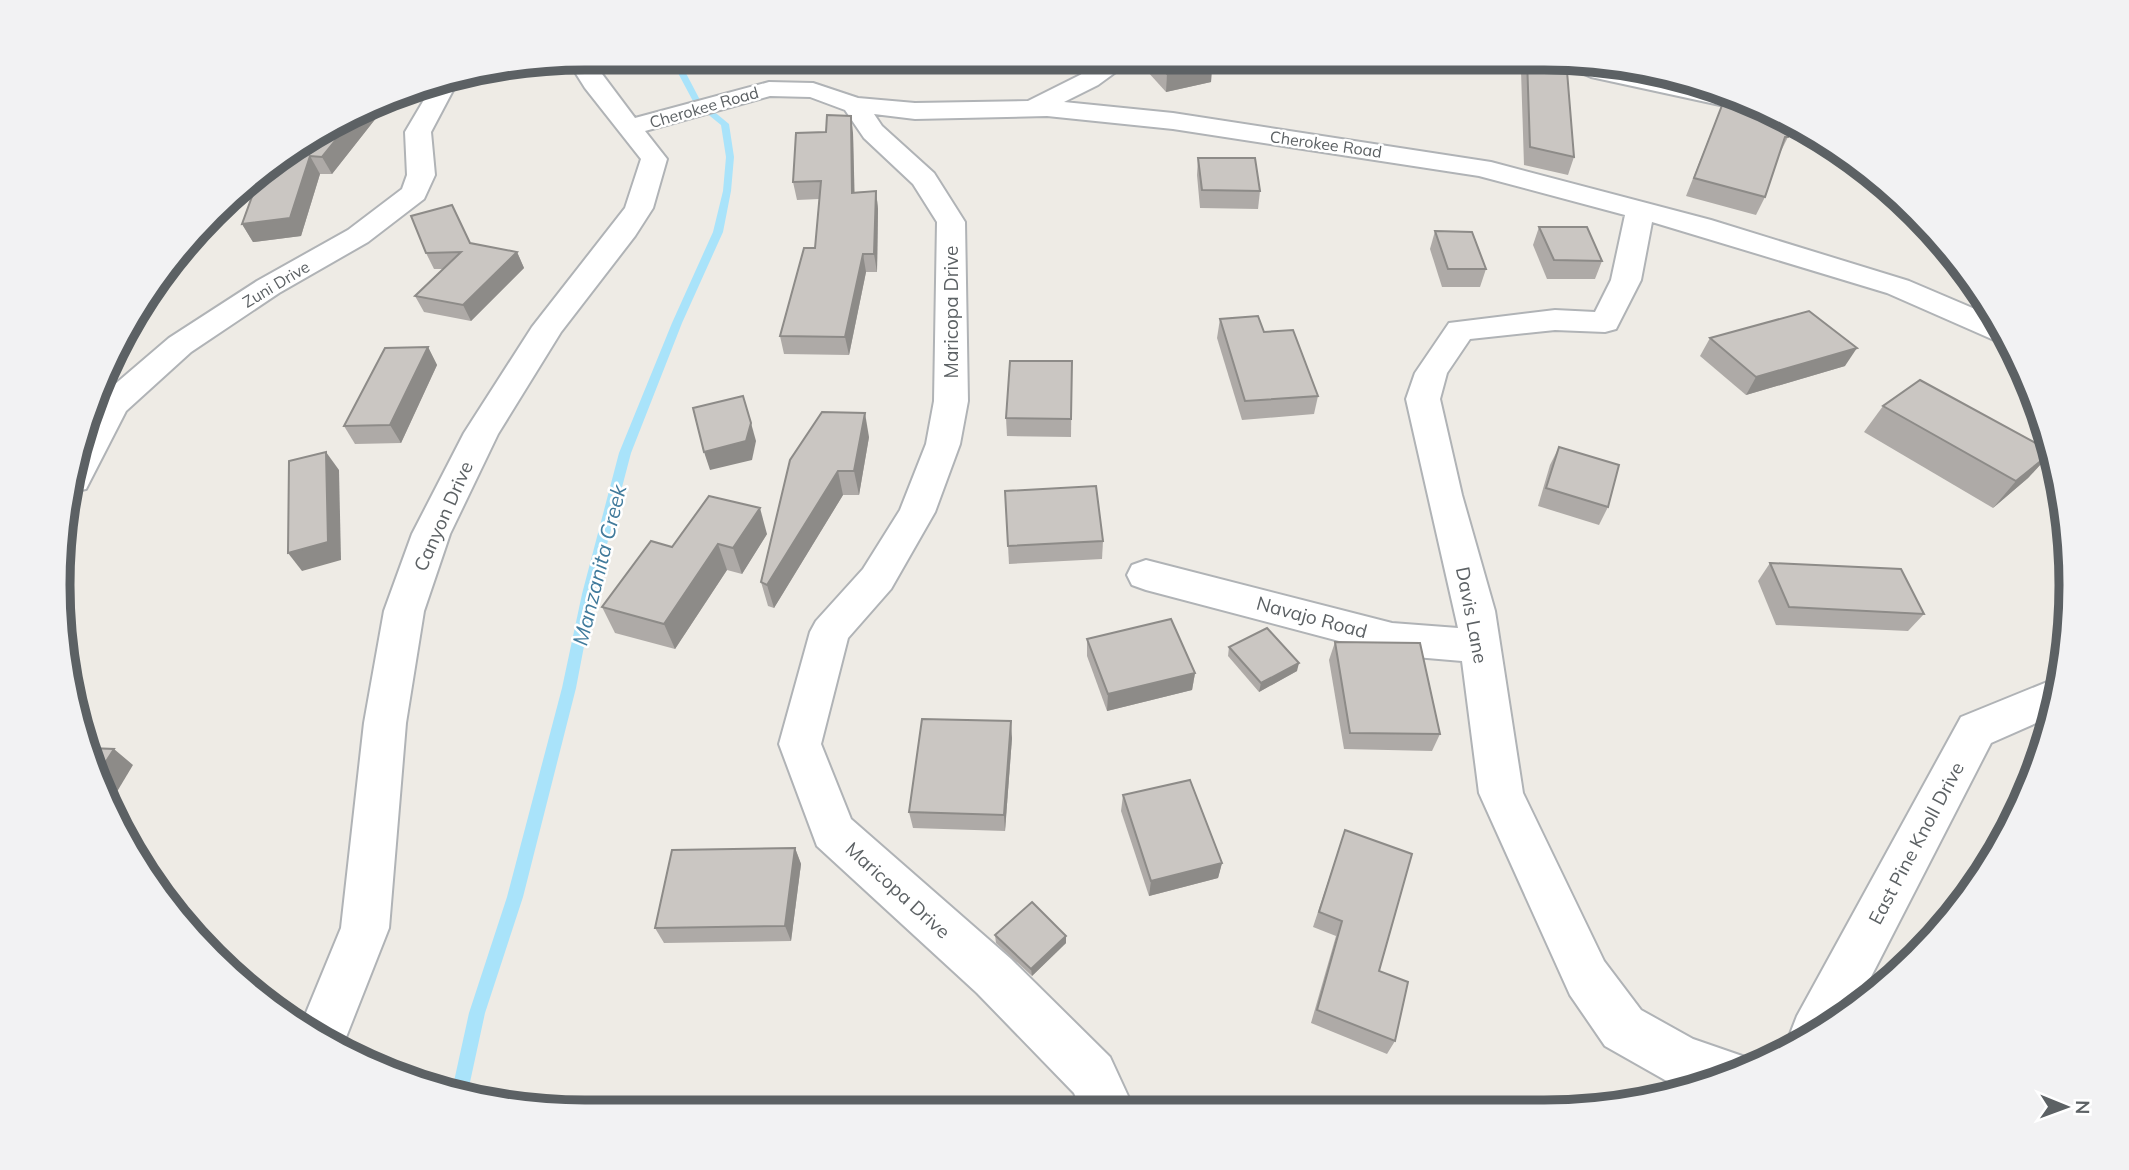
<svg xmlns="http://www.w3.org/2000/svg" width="2129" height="1170" viewBox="0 0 2129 1170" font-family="Mulish,sans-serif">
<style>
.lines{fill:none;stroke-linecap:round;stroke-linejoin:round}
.stream{fill:#a9e3fa;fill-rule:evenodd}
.minor-casing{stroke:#b0b3b6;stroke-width:4}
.minor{fill:#fff;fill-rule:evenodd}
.wall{fill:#aeaaa7}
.shaded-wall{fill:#8d8b88}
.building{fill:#cac6c2;stroke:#8d8b88;stroke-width:2}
.labels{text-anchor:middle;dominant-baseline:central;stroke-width:5;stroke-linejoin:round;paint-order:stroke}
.far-street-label{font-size:16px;fill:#5c6164;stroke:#fff}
.street-label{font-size:19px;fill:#5c6164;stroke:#fff}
.water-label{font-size:21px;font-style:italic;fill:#407a9b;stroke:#fff}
.rim{fill:none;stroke:#5c6164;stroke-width:9}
</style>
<rect width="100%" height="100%" fill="#eeebe5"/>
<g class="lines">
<polygon class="stream" points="670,58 678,58 700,100 729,124 734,157 731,191 723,232 682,323 631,453 594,594 576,688 523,897 485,1013 467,1096 451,1095 469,1013 507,897 562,688 582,594 619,453 672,323 713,232 723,191 726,157 721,125 694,103"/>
<defs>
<g id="minor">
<polygon points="590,58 635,118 769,82 813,83 858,98 915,103 1028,101 1080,75 1106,58 1135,58 1098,85 1064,102 1173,113 1491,162 1711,220 1909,281 1996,318 2010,341 1994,340 1887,293 1652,222 1641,280 1616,329 1605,332 1555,330 1470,339 1447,373 1440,399 1462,495 1495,611 1523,793 1604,961 1641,1010 1693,1039 1748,1058 1752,1065 1714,1084 1689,1090 1665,1080 1605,1046 1570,995 1479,793 1462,661 1392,655 1146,590 1132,585 1127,575 1132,565 1146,560 1392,623 1458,628 1406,399 1415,373 1449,323 1555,310 1595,312 1611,280 1625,215 1479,176 1173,129 1047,116 915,119 874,114 882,126 934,173 965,222 968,401 960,444 935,512 891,589 848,638 821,744 851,819 1011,959 1110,1057 1134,1109 1081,1109 1074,1093 977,993 817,846 779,744 810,632 816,621 863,569 900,510 926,444 934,401 937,222 913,184 864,138 845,110 810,97 770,96 645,131 667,159 653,208 635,236 561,332 498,434 450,534 424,611 406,723 389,928 341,1050 322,1042 301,1025 341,928 364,723 384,611 412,534 464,433 532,327 625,208 641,159 585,88 568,61"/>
<polygon points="1557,59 1597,62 1709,87 1753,106 1743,110 1591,77 1561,64"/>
<polygon points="459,79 431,132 435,175 424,199 368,242 279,293 191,352 126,411 86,489 71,492 76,449 100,397 169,338 257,281 348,230 402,189 407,175 405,132 434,83"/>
<polygon points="2057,678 2061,679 2052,716 1991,743 1856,1006 1837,1024 1794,1045 1790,1034 1797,1016 1961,717"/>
</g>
</defs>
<use href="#minor" class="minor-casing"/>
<use href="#minor" class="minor"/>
</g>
<g class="wall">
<polygon points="1137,58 1206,58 1212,65 1211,82 1166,92 1137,60"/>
<polygon points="1525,59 1566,59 1574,157 1568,175 1524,165 1521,71"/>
<polygon points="1726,95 1788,137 1779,155 1765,197 1756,215 1686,196"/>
<polygon points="384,108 332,174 320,174 301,236 253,242 242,224 262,169"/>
<polygon points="853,133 854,192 876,191 878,209 877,272 866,272 849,355 784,354 780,336 815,248 819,199 797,200 793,182"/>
<polygon points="1198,158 1260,191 1258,209 1200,208 1197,175"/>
<polygon points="1539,227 1602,261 1595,279 1547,279 1533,245"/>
<polygon points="1435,231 1486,269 1480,287 1442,287 1430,249"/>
<polygon points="470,243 517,252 524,268 471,321 424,312 415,296 444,269 434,269 426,253"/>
<polygon points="1220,319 1264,332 1318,396 1314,414 1242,420 1217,338"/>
<polygon points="1710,338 1845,366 1746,395 1700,356"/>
<polygon points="428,347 437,365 401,443 355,444 344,426"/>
<polygon points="1072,361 1071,437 1007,436 1006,418"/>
<polygon points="1883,406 2052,452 2028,478 1993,508 1864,432"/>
<polygon points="869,437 859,495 843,495 774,608 768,606 761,582 790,460"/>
<polygon points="1559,447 1608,507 1599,525 1538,506 1550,465"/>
<polygon points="1005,491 1103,541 1102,559 1009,564"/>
<polygon points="767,534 742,574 727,570 675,649 615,633 602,607 672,547"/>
<polygon points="1770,563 1924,614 1908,631 1776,625 1758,581"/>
<polygon points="1087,639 1195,673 1192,690 1107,711 1087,656"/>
<polygon points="1335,642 1440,734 1432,751 1344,749 1329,660"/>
<polygon points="1229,647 1297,671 1259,692 1228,656"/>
<polygon points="1012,738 1005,831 913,828 909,812"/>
<polygon points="1123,795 1222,863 1218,878 1149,896 1121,811"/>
<polygon points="1345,830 1395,1041 1387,1054 1311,1023 1336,936 1313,927"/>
<polygon points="795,848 801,864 791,941 664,943 655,928"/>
<polygon points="995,935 1066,943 1032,976 996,943"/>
</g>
<g class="shaded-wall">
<polygon points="1212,65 1211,82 1166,92 1167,74"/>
<polygon points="385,102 384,108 332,174 322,157 352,120"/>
<polygon points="851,116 853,133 855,210 852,193"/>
<polygon points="310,156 320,174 301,236 253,242 242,224"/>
<polygon points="876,191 878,209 877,272 874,254"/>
<polygon points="517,252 524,268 471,321 463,305"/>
<polygon points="863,254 866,272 849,355 845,337"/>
<polygon points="428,347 437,365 401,443 390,425"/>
<polygon points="1857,348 1845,366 1746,395 1756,377"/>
<polygon points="865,413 869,437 859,495 854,471"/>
<polygon points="751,423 756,441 752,460 710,470 704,452"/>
<polygon points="326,452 339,470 341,560 302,571 288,553"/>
<polygon points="2052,452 2028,478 1993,508 2016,481"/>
<polygon points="838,471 843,495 774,608 767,585"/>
<polygon points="760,508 767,534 742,574 733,548"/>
<polygon points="718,544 727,570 675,649 664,624"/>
<polygon points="1299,663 1297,671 1259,692 1261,683"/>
<polygon points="1195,673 1192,690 1107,711 1108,694"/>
<polygon points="1011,721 1012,738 1005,831 1004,815"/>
<polygon points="114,749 133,765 109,805 98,787 96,777"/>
<polygon points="795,848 801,864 791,941 785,926"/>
<polygon points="1222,863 1218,878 1149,896 1151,881"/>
<polygon points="1066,936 1066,943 1032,976 1031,969"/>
</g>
<g class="building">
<polygon points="1152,58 1206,58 1212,65 1167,74"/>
<polygon points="1527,59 1566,59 1574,157 1530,147"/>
<polygon points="1726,95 1791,122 1788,137 1785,137 1765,197 1694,178"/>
<polygon points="827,115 851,116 852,193 876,191 874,254 863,254 845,337 780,336 804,248 815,248 821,181 793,182 796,133 826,132"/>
<polygon points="352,120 322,157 310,156 290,218 242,224 262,169 264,167"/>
<polygon points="1198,158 1255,158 1260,191 1202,190"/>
<polygon points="452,205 470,243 517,252 463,305 415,296 461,252 426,253 411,216"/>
<polygon points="1539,227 1587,227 1602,261 1554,260"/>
<polygon points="1435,231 1472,232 1486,269 1448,269"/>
<polygon points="1809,311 1857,348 1756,377 1710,338"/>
<polygon points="1258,316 1264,332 1293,330 1318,396 1245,401 1220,319"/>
<polygon points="428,347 390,425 344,426 385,348"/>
<polygon points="1010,361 1072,361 1071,419 1006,418"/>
<polygon points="1920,380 2052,452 2016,481 1883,406"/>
<polygon points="743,396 751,423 746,441 704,452 693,408"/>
<polygon points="822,412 865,413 854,471 838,471 767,585 761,582 790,460"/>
<polygon points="1559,447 1619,465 1608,507 1546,488"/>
<polygon points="326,452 328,542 288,553 289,461"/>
<polygon points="1096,486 1103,541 1008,546 1005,491"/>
<polygon points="709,496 760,508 733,548 718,544 664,624 602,607 651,541 672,547"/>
<polygon points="1770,563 1901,569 1924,614 1789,607"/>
<polygon points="1171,619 1195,673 1108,694 1087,639"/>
<polygon points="1267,628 1299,663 1261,683 1229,647"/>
<polygon points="1335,642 1420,643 1440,734 1350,733"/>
<polygon points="922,719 1011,721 1004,815 909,812"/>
<polygon points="89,748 114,749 96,777"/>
<polygon points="1190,780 1222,863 1151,881 1123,795"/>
<polygon points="1345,830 1412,854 1379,971 1408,982 1395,1041 1317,1010 1342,921 1319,912"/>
<polygon points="795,848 785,926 655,928 672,850"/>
<polygon points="1032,902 1066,936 1031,969 995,935"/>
</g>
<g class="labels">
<g class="far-street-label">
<text transform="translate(704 107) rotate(-16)">Cherokee Road</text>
<text transform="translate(1326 144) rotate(8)">Cherokee Road</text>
<text transform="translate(276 284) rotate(-31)">Zuni Drive</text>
</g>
<g class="street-label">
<text transform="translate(951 312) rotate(-90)">Maricopa Drive</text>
<text transform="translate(443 516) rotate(-66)">Canyon Drive</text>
<text transform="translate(1472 615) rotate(79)">Davis Lane</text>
<text transform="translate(1312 617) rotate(15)">Navajo Road</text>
<text transform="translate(1916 843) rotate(-62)">East Pine Knoll Drive</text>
<text transform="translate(898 890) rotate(42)">Maricopa Drive</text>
</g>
<g class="water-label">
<text transform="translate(599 565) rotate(-76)">Manzanita Creek</text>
</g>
</g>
<path d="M0 0H2129V1170H0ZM585 70H1544A515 515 0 0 1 2059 585V585A515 515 0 0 1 1544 1100H585A515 515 0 0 1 70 585V585A515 515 0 0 1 585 70Z" fill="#f2f2f3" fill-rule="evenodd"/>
<path class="rim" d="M585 70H1544A515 515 0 0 1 2059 585V585A515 515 0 0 1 1544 1100H585A515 515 0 0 1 70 585V585A515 515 0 0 1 585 70Z"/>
<g transform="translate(2066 1107) rotate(91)" stroke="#ffffff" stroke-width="5" paint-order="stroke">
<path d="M0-5L12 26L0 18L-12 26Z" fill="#5c6164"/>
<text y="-10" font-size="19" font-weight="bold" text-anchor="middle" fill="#5c6164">N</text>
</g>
</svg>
